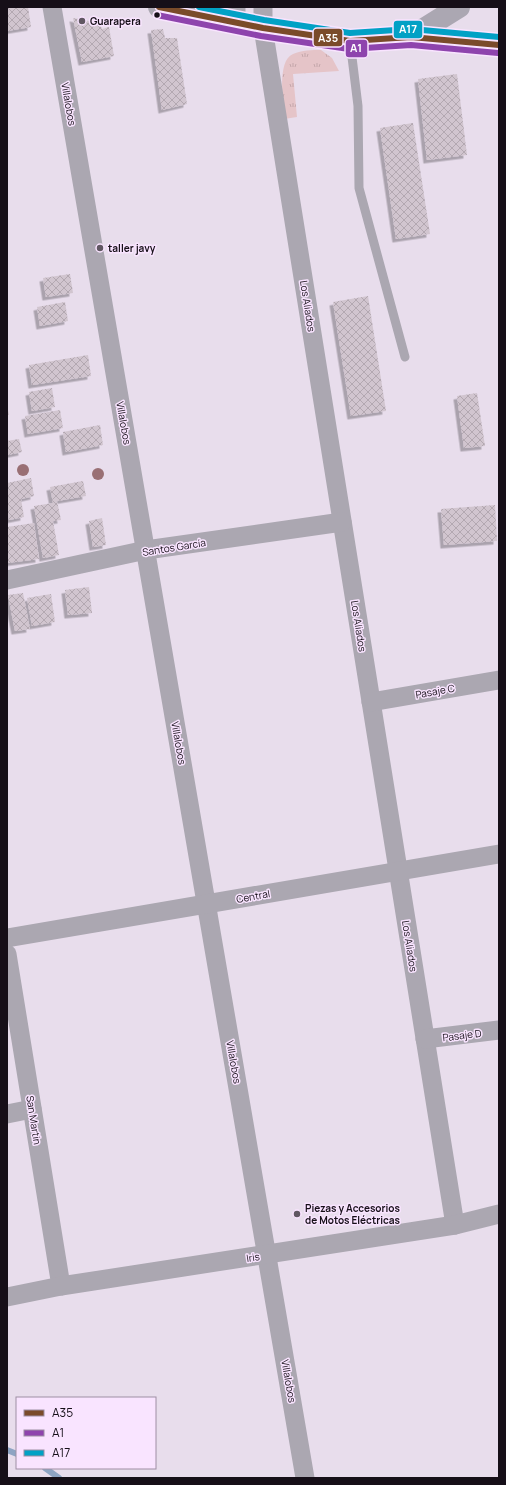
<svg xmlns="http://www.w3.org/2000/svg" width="506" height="1485" viewBox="0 0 506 1485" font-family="Manrope,sans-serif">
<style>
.grass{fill:url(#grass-tufts)}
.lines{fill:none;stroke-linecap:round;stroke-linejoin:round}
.stream{stroke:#8ea4c3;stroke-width:6}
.building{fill:url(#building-cross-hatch);filter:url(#shadow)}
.lane{stroke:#aba7b1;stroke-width:9}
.street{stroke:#aba7b1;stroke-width:19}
.secondary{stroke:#aba7b2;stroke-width:22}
.bus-1-casing{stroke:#f9e4ff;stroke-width:9}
.bus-2-casing{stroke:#f9e4ff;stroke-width:9}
.bus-3-casing{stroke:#f9e4ff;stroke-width:9}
.bus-1{stroke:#7a4b2a;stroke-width:6}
.bus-2{stroke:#8e44ad;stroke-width:6}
.bus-3{stroke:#01a1c5;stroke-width:6}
.tree{fill:#996f74}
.bus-dot{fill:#160f18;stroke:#f9e4ff;stroke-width:1.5}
.poi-dot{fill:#605762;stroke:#f9e4ff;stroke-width:1.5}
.labels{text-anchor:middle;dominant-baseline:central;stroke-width:3;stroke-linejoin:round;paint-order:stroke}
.poi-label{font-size:10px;font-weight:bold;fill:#160f18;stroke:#f9e4ff;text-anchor:start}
.street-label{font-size:10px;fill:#160f18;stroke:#f9e4ff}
.line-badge{stroke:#f9e4ff;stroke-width:1.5}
.badge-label{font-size:11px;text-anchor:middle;font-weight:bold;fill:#fff}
</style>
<defs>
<pattern id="grass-tufts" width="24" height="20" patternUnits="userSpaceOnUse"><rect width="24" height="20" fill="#e5c4c8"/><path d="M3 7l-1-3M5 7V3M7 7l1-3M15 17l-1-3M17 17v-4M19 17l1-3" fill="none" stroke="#c4a7ab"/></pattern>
<pattern id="building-cross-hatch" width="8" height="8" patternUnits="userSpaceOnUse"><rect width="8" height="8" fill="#d1c5cf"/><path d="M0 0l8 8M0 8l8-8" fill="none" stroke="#b3a8b1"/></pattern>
<filter id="shadow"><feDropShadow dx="-3.5" dy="3.5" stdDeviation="0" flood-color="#0004"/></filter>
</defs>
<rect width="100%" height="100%" fill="#e8ddec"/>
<path class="grass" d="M321,50l11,8 7,13 -46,3 4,43 -13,2c0,-15 -8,-58 9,-65 9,-4 19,-4 28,-4z"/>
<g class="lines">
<g class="stream">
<polyline points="7,1450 17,1454"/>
<polyline points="45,1468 59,1478"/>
</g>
</g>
<g class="building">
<polygon points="7,7 28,7 31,27 7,31"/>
<polygon points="73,18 100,23 102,29 109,27 114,56 82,62"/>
<polygon points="163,29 165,38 177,38 187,104 162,110 151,30"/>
<polygon points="457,74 467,155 427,160 418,79"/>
<polygon points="413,123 430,234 396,239 380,128"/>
<polygon points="70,274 73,293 46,297 43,278"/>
<polygon points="368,296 386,411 351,416 333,302"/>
<polygon points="65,302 68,321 40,326 37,307"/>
<polygon points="88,355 91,376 32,385 29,365"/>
<polygon points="52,388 55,407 32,411 29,392"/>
<polygon points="477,393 485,446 464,448 457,396"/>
<polygon points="7,405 9,415 7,415"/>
<polygon points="60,410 63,428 28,434 25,416"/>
<polygon points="100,425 103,445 66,452 63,432"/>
<polygon points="19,439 22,452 7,455 7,441"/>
<polygon points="31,478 34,496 21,499 24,517 9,520 7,509 7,483"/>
<polygon points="83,481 86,496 57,501 61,520 53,521 59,555 43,558 34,506 53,503 50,487"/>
<polygon points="495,505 497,541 444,545 441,509"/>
<polygon points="102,518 106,545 93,547 89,521"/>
<polygon points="34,523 39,559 7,563 7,527"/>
<polygon points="89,587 92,613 68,615 65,590"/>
<polygon points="23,593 30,629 15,631 8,595"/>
<polygon points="51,594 55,622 32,626 27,598"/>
</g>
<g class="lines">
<polyline class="lane" points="350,41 358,106 359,188 405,357"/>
<g class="street">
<polyline points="52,7 305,1478"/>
<polyline points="263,7 263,28 455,1225"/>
<polyline points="236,22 236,7"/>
<polyline points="7,580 146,550 342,522"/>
<polyline points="371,702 499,680"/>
<polyline points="7,938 499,854"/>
<polyline points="7,954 61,1286"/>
<polyline points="425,1039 499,1030"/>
<polyline points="7,1114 32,1109"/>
<polyline points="7,1297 61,1286 455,1225 499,1214"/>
</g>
<g class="secondary">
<polyline points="159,7 263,28 350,41 411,37 499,45"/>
<polyline points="411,37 459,7"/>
</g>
<defs>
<polyline id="bus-1" points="159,7 263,28 350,41 411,37 499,45"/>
<polyline id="bus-2" points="157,15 261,36 349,49 411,45 498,53"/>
<polyline id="bus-3" points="199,7 264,20 350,33 411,29 499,37"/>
</defs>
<use href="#bus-1" class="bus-1-casing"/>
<use href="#bus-2" class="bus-2-casing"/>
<use href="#bus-3" class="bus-3-casing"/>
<use href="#bus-1" class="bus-1"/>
<use href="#bus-2" class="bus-2"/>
<use href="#bus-3" class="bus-3"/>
</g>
<g class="tree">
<circle cx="23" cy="470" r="6"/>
<circle cx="98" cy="474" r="6"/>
</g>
<circle class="bus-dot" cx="157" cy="15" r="3.5"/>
<g class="poi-dot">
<circle cx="82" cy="21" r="4"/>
<circle cx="100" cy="248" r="4"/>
<circle cx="297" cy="1214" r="4"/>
</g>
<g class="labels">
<g class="poi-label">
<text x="90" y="21">Guarapera</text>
<text x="108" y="248">taller javy</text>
<text x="305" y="1208">Piezas y Accesorios<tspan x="305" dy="12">de Motos Eléctricas</tspan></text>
</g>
<g class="street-label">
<text transform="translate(69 104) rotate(80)">Villalobos</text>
<text transform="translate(308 306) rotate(81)">Los Aliados</text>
<text transform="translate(124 423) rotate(80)">Villalobos</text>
<text transform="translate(174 547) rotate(-9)">Santos García</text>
<text transform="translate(359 626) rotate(81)">Los Aliados</text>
<text transform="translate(435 691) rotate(-10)">Pasaje C</text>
<text transform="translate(179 743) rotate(80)">Villalobos</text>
<text transform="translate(253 896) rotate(-10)">Central</text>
<text transform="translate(410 946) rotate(81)">Los Aliados</text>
<text transform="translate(462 1035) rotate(-7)">Pasaje D</text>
<text transform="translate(234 1062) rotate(80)">Villalobos</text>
<text transform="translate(34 1120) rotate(81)">San Martin</text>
<text transform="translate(253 1257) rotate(-9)">Iris</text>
<text transform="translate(289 1381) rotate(80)">Villalobos</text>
</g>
</g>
<g class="line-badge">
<rect x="393" y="20" width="30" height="19" rx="4" fill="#01a1c5"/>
<rect x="313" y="28" width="30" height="19" rx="4" fill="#7a4b2a"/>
<rect x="345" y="39" width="23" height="19" rx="4" fill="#8e44ad"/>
</g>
<g class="badge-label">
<text x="408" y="33">A17</text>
<text x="328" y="42">A35</text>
<text x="356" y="52">A1</text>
</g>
<rect width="506" height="1485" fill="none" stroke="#160f18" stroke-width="16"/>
<rect x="16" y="1397" width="140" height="72" fill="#f9e4ff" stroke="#9e8fa3"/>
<rect x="24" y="1410" width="20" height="6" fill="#7a4b2a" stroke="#9e8fa3"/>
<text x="52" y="1417" font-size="12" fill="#160f18">A35</text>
<rect x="24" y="1430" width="20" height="6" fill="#8e44ad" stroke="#9e8fa3"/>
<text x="52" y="1437" font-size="12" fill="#160f18">A1</text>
<rect x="24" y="1450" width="20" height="6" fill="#01a1c5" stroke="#9e8fa3"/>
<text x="52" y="1457" font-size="12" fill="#160f18">A17</text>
</svg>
